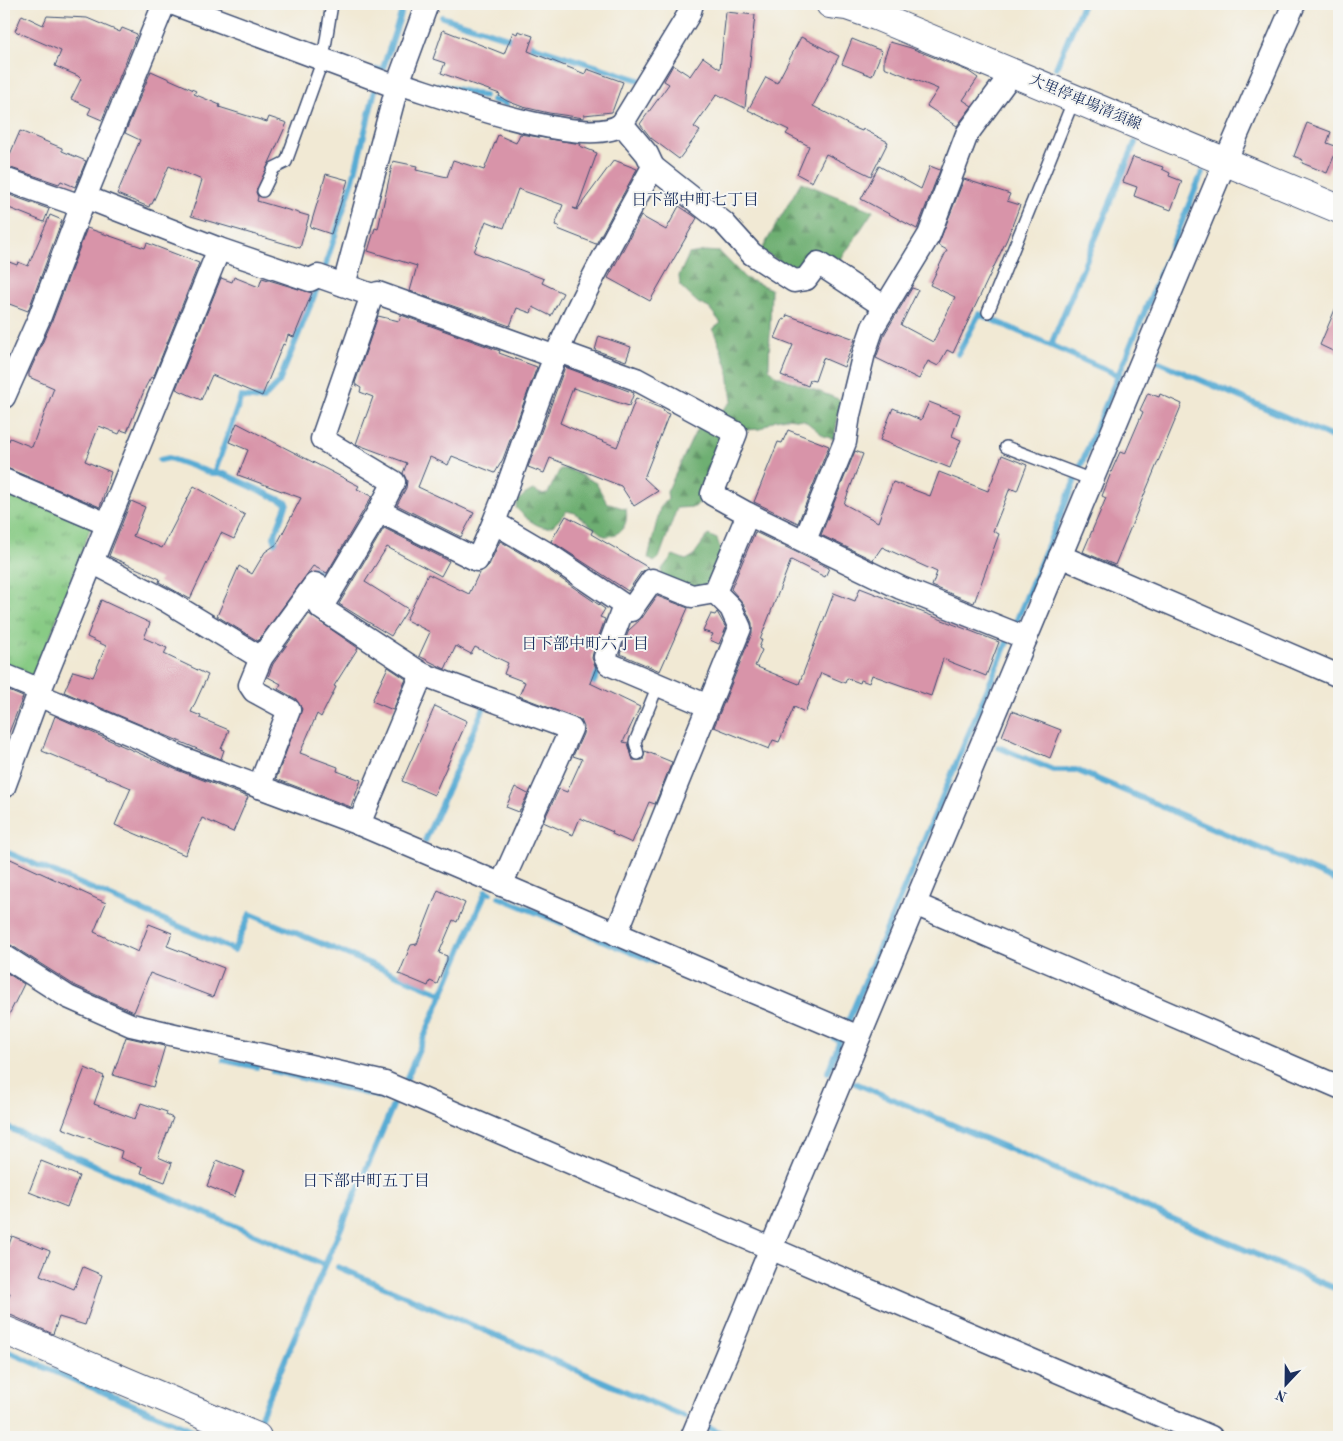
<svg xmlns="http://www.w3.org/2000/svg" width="1343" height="1441" viewBox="0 0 1343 1441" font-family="'Old Standard TT','Noto Serif JP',serif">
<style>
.forest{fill:url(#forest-firs);stroke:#446f68}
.park{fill:url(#park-tufts);stroke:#527d72}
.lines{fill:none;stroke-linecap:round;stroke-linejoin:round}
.stream{stroke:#59acd4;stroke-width:6}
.building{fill:#d894a9}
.lane-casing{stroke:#3b4b70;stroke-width:14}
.street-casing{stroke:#3b4b70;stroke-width:25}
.secondary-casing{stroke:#3b4b70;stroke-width:30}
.lane{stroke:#fff;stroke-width:11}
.street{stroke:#fff;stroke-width:22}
.secondary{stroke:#fff;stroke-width:28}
.labels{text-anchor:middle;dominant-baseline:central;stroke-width:4;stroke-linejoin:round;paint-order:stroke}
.street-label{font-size:15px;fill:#1b2f5e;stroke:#f6f6f2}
.neighbourhood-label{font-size:16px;fill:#1b2f5e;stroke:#f6f6f2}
</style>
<defs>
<pattern id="forest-firs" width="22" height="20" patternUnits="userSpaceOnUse" patternTransform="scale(1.25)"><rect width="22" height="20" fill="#6eaf72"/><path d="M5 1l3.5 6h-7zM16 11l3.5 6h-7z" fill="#5a8f61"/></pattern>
<pattern id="park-tufts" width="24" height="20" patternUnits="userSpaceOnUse" patternTransform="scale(1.25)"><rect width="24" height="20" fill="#88cb85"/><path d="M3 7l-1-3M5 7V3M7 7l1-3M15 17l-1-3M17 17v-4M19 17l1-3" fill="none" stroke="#6ea570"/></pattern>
</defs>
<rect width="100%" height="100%" fill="#f6f6f2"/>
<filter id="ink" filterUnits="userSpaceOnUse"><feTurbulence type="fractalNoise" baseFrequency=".02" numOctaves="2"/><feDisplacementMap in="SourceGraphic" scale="10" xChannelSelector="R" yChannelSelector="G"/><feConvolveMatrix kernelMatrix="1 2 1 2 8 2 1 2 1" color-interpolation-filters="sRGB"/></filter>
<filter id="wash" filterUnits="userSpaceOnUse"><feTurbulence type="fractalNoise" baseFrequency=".0096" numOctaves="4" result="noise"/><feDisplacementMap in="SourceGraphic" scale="20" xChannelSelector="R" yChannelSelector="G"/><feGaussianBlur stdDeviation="1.12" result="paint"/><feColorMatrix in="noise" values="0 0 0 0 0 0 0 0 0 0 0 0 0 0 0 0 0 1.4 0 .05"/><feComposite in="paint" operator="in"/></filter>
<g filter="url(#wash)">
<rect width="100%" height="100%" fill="#f1e9d4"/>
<g class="forest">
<polygon points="801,182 873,211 836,267 804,273 796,271 761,251"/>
<polygon points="705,251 720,252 745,278 771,289 769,368 775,375 841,400 834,439 824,436 804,420 786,418 775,420 760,429 746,430 718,414 732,401 727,366 713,329 721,323 709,308 698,303 680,286 679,276 689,254"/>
<polygon points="701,420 725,440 702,499 695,507 677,508 659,558 654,562 648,558 660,508 668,499 667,492"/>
<path d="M560,469h9l27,14 11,20 19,6c3,15 -5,28 -22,27l-29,-23 -8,-2c-5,4 -9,12 -15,15 -12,6 -28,-10 -36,-18 1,-10 9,-14 17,-18l8,4 7,-1z"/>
<polygon points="708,535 717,539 721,550 712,582 692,589 661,576 662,569 673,555 686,560 693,556"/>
</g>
<polygon class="park" points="4,487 91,526 34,680 4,667"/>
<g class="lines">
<g class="stream">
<polyline points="442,17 639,80"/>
<polyline points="1056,68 1083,4"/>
<polyline points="377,69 382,71 401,14"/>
<polyline points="439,85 484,96"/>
<polyline points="493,100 506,104"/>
<polyline points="325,266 353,180 375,90"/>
<polyline points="1051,345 1135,143"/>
<polyline points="958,354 979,314 1118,375"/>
<polyline points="1159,362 1339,440"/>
<polyline points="160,460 169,458 214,474 241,397 263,399 279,382 318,286"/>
<polyline points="1081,465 1202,173"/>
<polyline points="214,474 224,474 287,503 274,537 278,549 282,550"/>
<polyline points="306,564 331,578"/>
<polyline points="1016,622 1075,480"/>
<polyline points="590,690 601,666"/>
<polyline points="998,747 1053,770 1076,770 1339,882"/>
<polyline points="425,841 484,707"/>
<polyline points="4,851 234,950 250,914 443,994"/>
<polyline points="499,897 562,923"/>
<polyline points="573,928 633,953"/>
<polyline points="636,954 655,962"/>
<polyline points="848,1022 1008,640"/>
<polyline points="224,1060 257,1067"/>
<polyline points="273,1071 386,1098"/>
<polyline points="828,1072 840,1040 834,1038"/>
<polyline points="406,1080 486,891 490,893"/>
<polyline points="855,1083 1339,1290"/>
<polyline points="4,1126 325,1265"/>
<polyline points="338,1267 685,1417"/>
<polyline points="4,1350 209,1437"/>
<polyline points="258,1423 395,1101"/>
<polyline points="708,1427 732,1437"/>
</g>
</g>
<g id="blocks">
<g class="building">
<polygon points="726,12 755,15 745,108 717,94 694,127 700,131 679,159 651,138 640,124 669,84 664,81 673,65 690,76 703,57 720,69"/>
<polygon points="22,15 43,25 47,16 87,18 120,32 122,28 137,34 102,120 88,114 91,108 71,99 81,79 78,76 55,66 61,51 15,31"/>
<polygon points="443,30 504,54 513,32 517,34 518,31 533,36 528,51 585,74 587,69 623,82 612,112 584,115 584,118 549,113 523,107 507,101 499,96 500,94 441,73 445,63 433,59"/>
<polygon points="801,37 839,56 813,106 857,129 862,131 863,129 888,142 871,176 826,154 812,182 797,174 809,146 786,134 789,130 748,110 766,77 777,83"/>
<polygon points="852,39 882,51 872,76 842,64"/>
<polygon points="890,42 911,48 968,71 978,78 963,100 972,106 957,126 927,106 938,89 884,67 884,58"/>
<polygon points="151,71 196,91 194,94 220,105 219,107 267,122 269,117 287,123 256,192 258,197 257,201 309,216 300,248 191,216 202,180 169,166 152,204 150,204 149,207 117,194 140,140 125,133"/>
<polygon points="1307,123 1331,132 1327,143 1338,147 1327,173 1302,163 1303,160 1294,156"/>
<polygon points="20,131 62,148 62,151 86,161 75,187 61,181 59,184 5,166"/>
<polygon points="520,134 581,144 580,146 597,153 577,209 573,208 577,210 614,160 637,169 596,244 558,229 559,226 555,225 563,205 518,189 504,228 486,221 474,252 544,279 542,283 563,293 551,316 533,307 531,313 517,308 510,326 410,291 417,266 368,251 375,228 378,229 393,161 417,166 416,170 447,177 453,160 484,170 498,135 516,143"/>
<polygon points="1133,157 1163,167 1162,169 1170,173 1169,176 1182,181 1171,210 1134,196 1137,187 1123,182"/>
<polygon points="879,166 921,189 930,166 940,170 917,229 861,199"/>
<polygon points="326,174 348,180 331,234 310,227"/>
<polygon points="964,179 1010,194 1007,201 1020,205 1007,239 953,353 947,350 938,366 928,361 919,379 876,358 885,333 912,288 918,290 901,325 933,342 955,297 930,285 947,250 938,245"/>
<polygon points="4,193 49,209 44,222 4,206"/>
<polygon points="679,206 697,218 650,301 608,278 641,216 666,230"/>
<polygon points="50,215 62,220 28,311 4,302 4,260 17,265 18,262 28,266"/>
<polygon points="87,228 145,248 147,243 199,263 153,378 151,377 146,386 127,432 121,430 119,434 99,426 85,461 111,472 100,507 4,467 4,439 9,441 10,438 32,447 54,388 29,377 29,373 52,321"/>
<polygon points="234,277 259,287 262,278 312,293 294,337 288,335 285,345 283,344 262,396 212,375 201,400 176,389 221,278 232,282"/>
<polygon points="1339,300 1339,354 1320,345"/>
<polygon points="401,315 500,351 499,353 537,367 503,459 495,473 452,456 448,465 430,457 418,487 474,513 461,537 397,505 406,488 407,481 403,473 407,463 356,444 373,397 360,392 361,388 356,385 355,383 378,316 399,321"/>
<polygon points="787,315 855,339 844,367 823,358 815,381 810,380 808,386 781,375 793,345 775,338 783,319 785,320"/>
<polygon points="599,336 631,347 626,361 595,350"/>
<polygon points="565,367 634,393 629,406 573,388 560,423 580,432 617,447 636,398 663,409 664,412 669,414 644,478 658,491 634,506 621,486 550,458 544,473 528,467"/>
<polygon points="1148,393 1159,397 1160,394 1182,404 1115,565 1083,552 1106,498 1102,496 1112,470 1120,452 1125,454 1143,412 1140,410"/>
<polygon points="929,402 960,414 952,436 961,440 950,468 880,440 893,408 921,420"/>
<polygon points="237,423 359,486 357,489 372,496 327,573 313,566 258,641 217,616 239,566 252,574 265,552 277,544 301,498 238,475 248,450 229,442"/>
<polygon points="788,430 829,446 798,523 754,502 778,442 782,443"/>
<polygon points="855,451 863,454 844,504 878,522 893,482 930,496 939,472 988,491 1002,455 1027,465 1017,491 1010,488 993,531 999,534 974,603 932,586 937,572 882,547 873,560 821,535"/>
<polygon points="194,486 245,515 234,539 221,533 190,599 159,582 160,579 109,556 131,501 145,507 133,536 162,548"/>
<polygon points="566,516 593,530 591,534 649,568 641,572 628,591 551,541"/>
<polygon points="384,528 449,561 441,576 387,547 365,582 408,609 391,636 339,604"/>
<polygon points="755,532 829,568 825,577 791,560 760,640 762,640 759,648 762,650 755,666 799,684 834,593 855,601 860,588 999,642 986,676 943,659 931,696 872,675 869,683 861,680 860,683 847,678 845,683 821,673 805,712 794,707 779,742 773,740 769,749 714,727 752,633 752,623 743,603 731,589"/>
<polygon points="500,541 541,565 605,609 600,617 605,619 593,653 592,658 596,668 590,683 640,707 623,742 628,743 633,760 643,760 645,751 672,762 655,804 649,802 632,843 612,834 613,832 580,818 573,835 543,822 559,789 567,792 582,759 573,756 583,734 584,727 581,720 519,696 525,682 504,674 508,663 475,647 471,654 456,646 445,669 419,656 430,632 406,620 428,574 469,594 479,573 489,565"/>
<polygon points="657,596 688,608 660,671 620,654 629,630 642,618"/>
<polygon points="101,600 150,623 144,638 167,648 164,654 208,675 191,712 201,716 200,718 229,730 221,749 224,750 221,759 64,692 73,671 93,677 106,646 87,637"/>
<polygon points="717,612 726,628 719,644 710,640 713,634 703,631 711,614 715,615"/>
<polygon points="309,614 358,648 334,686 336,687 321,717 317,714 300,753 338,767 337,771 361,780 351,807 276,779 302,709 296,699 278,689 281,684 268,677 273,664"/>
<polygon points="388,667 406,679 393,710 372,701"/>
<polygon points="4,689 23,697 4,745"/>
<polygon points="435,706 467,721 434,795 402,781"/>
<polygon points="1012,711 1061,730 1050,758 1002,736"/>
<polygon points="55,716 177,770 248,797 233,832 202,818 185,855 115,825 131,788 42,751"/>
<polygon points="515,787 528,794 519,812 506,807"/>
<polygon points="4,856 106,903 94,932 138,952 149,924 172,933 167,946 224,968 213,997 150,973 134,1012 74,985 11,945 4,943"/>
<polygon points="438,890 465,903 457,922 453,920 439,953 447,956 447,960 437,984 430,981 428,986 399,974 411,945 417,944"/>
<polygon points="4,971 24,984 4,1025"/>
<polygon points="126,1037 165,1046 153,1087 113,1075"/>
<polygon points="85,1068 104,1076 94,1104 135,1119 141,1103 167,1112 166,1115 173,1118 158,1157 172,1163 165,1182 141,1173 143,1167 120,1158 122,1151 62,1128"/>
<polygon points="217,1160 244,1171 234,1197 207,1186"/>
<polygon points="41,1161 79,1176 67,1207 29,1192"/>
<polygon points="12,1236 50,1251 40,1275 74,1289 83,1267 102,1275 85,1325 59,1317 53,1334 4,1312 10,1293 4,1290 4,1246 8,1247"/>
</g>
</g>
</g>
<g filter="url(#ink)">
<use href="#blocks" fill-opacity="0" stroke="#3b4b70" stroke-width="1"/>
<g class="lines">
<defs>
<g id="lane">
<polyline points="263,191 274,168 286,162 323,59 332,4"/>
<polyline points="988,312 1074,99"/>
<polyline points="1006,447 1092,480"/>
<polyline points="638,754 635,742 658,685"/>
</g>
<g id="street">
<polyline points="174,4 397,87"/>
<path d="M398,83c43,13 189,68 224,41"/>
<polyline points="653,167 724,223 752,254 794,281 806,279 818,263 885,307"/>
<polyline points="4,179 81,206"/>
<path d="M85,197l134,52 91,31 8,-4 54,19 -50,144 72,43 -15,29 98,49c32,-66 50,-137 79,-205 28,-65 63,-126 97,-188l-6,-13 -25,-30 67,-110 3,-10"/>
<polyline points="344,285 398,83 427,4"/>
<polyline points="372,295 378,293 556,357"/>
<polyline points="558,351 636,379 736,433 712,494 748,514"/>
<polyline points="4,397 40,316 85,197 164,4"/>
<polyline points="4,480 107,524"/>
<polyline points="379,511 321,608 422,674 571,729 501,885"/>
<polyline points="495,523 548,554 631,610 652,580 692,596 715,592 748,514 901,588 1026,638"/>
<polyline points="805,540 845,442 849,415 864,353 873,327 929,235 967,134 1012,73"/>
<polyline points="1060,556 1339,676"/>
<polyline points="92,562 167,601 261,658"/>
<polyline points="624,606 605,657 609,664 708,706"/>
<polyline points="4,675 40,690"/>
<polyline points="38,695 147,741 182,758 359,824 859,1037"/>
<polyline points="4,787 38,695 219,249"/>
<polyline points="259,787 289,710 254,691 250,685 261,658 315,584 330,593"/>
<polyline points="359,824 422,674"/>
<polyline points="915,904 1339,1087"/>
<polyline points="616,934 740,628 731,608 715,592"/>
<polyline points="4,956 68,997 131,1025 385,1083 1211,1437"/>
<polyline points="692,1437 1225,162 1294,4"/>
</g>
<g id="secondary">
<polyline points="830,4 847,6 876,16 1339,209"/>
<polyline points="4,1330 257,1437"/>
</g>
</defs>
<use href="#lane" class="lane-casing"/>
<use href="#street" class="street-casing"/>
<use href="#secondary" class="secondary-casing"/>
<use href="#lane" class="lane"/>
<use href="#street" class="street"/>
<use href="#secondary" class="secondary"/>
</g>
</g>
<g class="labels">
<g class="street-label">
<text transform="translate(1085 103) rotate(23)">大里停車場清須線</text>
</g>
<g class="neighbourhood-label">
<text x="695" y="201">日下部中町七丁目</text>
<text x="585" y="645">日下部中町六丁目</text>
<text x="366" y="1182">日下部中町五丁目</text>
</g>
</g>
<rect width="1343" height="1441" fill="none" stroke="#f6f6f2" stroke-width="20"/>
<g transform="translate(1286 1384) rotate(202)" stroke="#f6f6f2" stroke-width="4" paint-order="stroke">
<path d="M0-4L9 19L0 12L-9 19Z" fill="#1b2f5e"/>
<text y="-8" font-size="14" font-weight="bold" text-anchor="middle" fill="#1b2f5e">N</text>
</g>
</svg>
